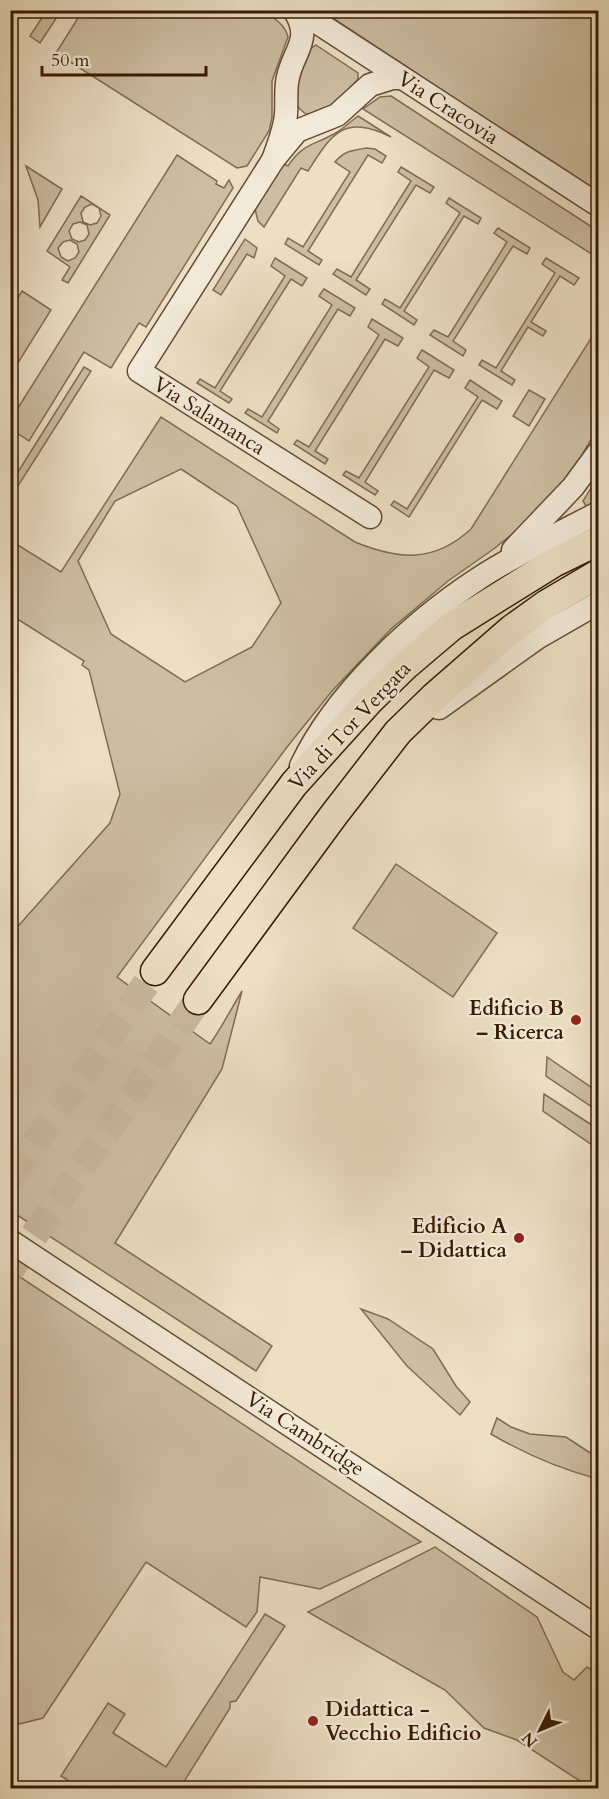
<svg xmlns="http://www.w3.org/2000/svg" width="609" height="1799" viewBox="0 0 609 1799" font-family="Cardo,serif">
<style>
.green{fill:#cdbea3;stroke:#826c52;stroke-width:1.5;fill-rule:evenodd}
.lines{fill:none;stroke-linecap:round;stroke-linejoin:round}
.major-tunnel{stroke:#c8b89d;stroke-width:28;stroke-dasharray:28 14;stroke-linecap:butt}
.minor-casing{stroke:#644b32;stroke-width:25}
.major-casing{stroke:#371a01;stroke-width:31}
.minor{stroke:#f3ead9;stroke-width:22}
.major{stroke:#ecdfc4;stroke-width:28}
.poi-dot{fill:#8f2418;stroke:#f3ead9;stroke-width:2}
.labels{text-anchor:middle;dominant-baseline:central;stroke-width:4.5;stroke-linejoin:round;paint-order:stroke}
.street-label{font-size:21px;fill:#371a01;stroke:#f3ead9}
.poi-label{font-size:21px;font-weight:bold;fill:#371a01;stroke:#f3ead9;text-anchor:end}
</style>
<rect width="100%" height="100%" fill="#ecdfc4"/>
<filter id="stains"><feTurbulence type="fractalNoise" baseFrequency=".00333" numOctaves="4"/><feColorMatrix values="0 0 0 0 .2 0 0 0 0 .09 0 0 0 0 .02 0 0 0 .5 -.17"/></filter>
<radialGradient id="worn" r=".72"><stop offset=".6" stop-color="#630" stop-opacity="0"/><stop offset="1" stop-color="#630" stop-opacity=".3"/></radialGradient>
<g class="green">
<polygon points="47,10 61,11 40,43 30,36"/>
<path d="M83,10l180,1c11,7 22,13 25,26l-16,44v37l-3,13 -22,35 -10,2 -181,-115z"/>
<polygon points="322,11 598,11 598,193"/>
<path d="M316,45l42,28v6l-24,26 -23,11c-31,-11 -9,-46 -1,-67z"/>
<polygon points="391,96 598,231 598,258 363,109 380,97"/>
<path d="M358,116l33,21c-47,-23 -59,-4 -83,34l-7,-3 -37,59 -6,-6 -3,-12 27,-46 6,3c14,-22 26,-21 46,-32 9,-5 16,-12 24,-18z"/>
<path d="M367,148l8,1 11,7 -4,7 -14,-8 -60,96 14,9 -3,5 -34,-21 3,-6 15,9 47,-75 -15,-10c9,-11 18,-12 32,-14z"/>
<polygon points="177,155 217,181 216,184 224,188 229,180 233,188 146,327 139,323 111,368 84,352 29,441 11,429 11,419"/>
<polygon points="26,166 62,189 40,227 38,200"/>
<polygon points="401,167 434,187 430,193 416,185 356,280 370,289 366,295 333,274 337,269 351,277 411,181 398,172"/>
<path d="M81,196l29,19 -42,68 -6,-3 8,-13 -23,-16zM92,204l7,4 2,8 -4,7 -7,2 -7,-3 -2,-9 4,-6zM80,222l7,3 2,9 -4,6 -6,2 -7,-3 -3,-8 4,-7zM70,240l7,4 2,8 -4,6 -7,3 -7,-4 -3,-9 5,-6z"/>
<polygon points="449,198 481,218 478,224 464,216 404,311 417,320 414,325 382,304 385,299 400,308 460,213 446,203"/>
<polygon points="498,228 530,248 527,254 513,246 453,341 466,350 463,356 430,335 434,330 448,337 507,242 494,233"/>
<polygon points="245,239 257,248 254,258 247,254 221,295 213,290"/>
<polygon points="275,258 307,278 302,286 291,279 220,391 232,399 229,403 197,383 200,379 215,388 285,276 271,266"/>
<polygon points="546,258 579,278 574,285 560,276 531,322 546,331 543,336 528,327 501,371 515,380 512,385 479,365 482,360 496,368 555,273 542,264"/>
<polygon points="324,289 355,308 350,316 338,309 268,421 279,429 277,433 245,413 248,409 262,417 332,305 319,296"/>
<polygon points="22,291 51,310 11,374 11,309"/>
<polygon points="372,319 403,338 398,346 385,339 315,451 328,459 325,464 294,444 297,440 309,447 379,335 368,327"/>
<path d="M598,327v101l-28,47 -42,46 -33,27 -47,33 -57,48 -59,62 -45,56 -170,230 93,67c12,-17 21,-35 32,-53l-20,78 -107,174 157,103 -16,25 -245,-160v-277l99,-111 10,-29 -31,-124 -7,-5 2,-4 -73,-46 -1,-75 51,32 100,-155 194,125c44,18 79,21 116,-13zM181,469l56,37 44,97 -29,44 -67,35 -74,-48 -33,-73 37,-60z"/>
<polygon points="422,350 454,370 449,378 434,370 365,482 378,491 375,495 343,475 346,471 359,478 429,367 417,358"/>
<polygon points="84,367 91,371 11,497 11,483"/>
<polygon points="470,380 502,401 497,409 482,400 409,517 391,505 394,501 407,509 478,397 465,388"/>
<polygon points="529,390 545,399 529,426 513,416"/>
<polygon points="598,477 598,502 586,506 583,501"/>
<polygon points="396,864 497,933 453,997 353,928"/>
<polygon points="547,1057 598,1092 598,1111 546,1076"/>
<polygon points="544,1094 598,1129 598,1149 543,1111"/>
<polygon points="10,1271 11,1271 421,1542 320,1589 260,1577 257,1612 246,1627 146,1562 43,1718 11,1726"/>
<polygon points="361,1309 388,1319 433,1349 456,1386 470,1402 460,1415 407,1366"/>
<path d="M497,1418l14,9 19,7 36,3 32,21v21c-38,-10 -73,-25 -107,-45z"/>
<polygon points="435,1547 537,1617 563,1672 574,1680 587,1667 598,1674 598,1783 580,1781 517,1740 484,1728 445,1690 308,1612"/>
<polygon points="265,1614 285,1626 236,1701 230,1702 230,1708 180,1788 80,1788 61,1776 108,1703 125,1714 113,1733 166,1767"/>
</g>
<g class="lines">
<g class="major-tunnel">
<polyline points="10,1179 155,971"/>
<polyline points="10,1270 198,1000"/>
</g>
<defs>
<g id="minor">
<path d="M294,10c19,29 0,40 -6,67 -3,12 -1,25 -2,37 -1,16 -8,31 -13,46l24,-29 40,-16 33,-30 22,-7h10"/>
<polyline points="298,10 598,205"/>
<polyline points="273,160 139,371 370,517"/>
<polyline points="513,550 573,487 598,453"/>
<polyline points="439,708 537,638 598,603"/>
<path d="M301,766c34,-72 111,-144 177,-187 38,-25 80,-45 120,-66"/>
<polyline points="10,1241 598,1628"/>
</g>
<g id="major">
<polyline points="155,971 294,784 368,702 406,665 452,626 553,563 598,541"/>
<polyline points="198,1000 333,816 398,732 434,697 512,629 547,604 598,574"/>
</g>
</defs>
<use href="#minor" class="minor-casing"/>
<use href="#major" class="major-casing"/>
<use href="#minor" class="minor"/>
<use href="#major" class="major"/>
</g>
<g class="poi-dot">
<circle cx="576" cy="1020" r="6"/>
<circle cx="519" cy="1238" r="6"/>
<circle cx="313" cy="1721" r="6"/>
</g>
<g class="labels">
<g class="street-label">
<text transform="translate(448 108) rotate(33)">Via Cracovia</text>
<text transform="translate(209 416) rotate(32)">Via Salamanca</text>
<text transform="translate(350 726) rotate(-47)">Via di Tor Vergata</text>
<text transform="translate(305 1434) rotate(33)">Via Cambridge</text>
</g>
<g class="poi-label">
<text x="564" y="1008">Edificio B<tspan x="564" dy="24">– Ricerca</tspan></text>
<text x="507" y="1226">Edificio A<tspan x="507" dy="24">– Didattica</tspan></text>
<text x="325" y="1709" text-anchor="start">Didattica -<tspan x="325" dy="24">Vecchio Edificio</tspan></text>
</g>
</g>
<rect width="609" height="1799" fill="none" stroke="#ecdfc4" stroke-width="36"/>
<rect x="12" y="12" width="585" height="1775" fill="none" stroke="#371a01" stroke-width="3"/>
<rect x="18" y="18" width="573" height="1763" fill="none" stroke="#371a01" stroke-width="1.5"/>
<g transform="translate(540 1730) rotate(227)" stroke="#f3ead9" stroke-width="4.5" paint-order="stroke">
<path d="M0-4.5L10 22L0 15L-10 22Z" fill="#371a01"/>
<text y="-9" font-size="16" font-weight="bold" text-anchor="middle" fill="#371a01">N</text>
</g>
<path d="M42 66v9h164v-9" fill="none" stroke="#371a01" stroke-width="3"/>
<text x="51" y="66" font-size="18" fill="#371a01" stroke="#f3ead9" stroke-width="4.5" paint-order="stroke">50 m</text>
<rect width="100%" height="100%" filter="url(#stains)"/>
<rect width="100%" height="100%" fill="url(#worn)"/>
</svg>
